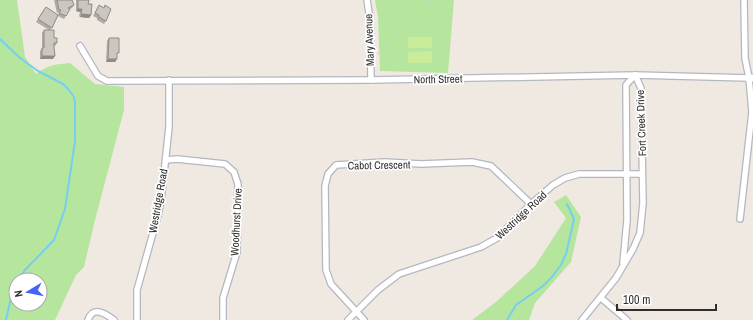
<svg xmlns="http://www.w3.org/2000/svg" width="753" height="320" viewBox="0 0 753 320" font-family="'Archivo Narrow',sans-serif">
<style>
.green{fill:#b6e59e;fill-rule:evenodd}
.pitch{fill:#c9ec9a}
.lines{fill:none;stroke-linecap:round;stroke-linejoin:round}
.stream{stroke:#75cff0;stroke-width:2}
.minor-casing{stroke:#b4b7c1;stroke-width:8}
.tertiary-casing{stroke:#b4b7c1;stroke-width:9}
.path{stroke:#c9c9c9;stroke-width:1;stroke-dasharray:3 2;stroke-linecap:butt}
.minor{stroke:#fff;stroke-width:5.5}
.tertiary{stroke:#fff;stroke-width:7}
.wall{fill:#afaba4}
.shaded-wall{fill:#8e8b86}
.building{fill:#cbc7bf;stroke:#8e8b86}
.labels{text-anchor:middle;dominant-baseline:central;stroke-width:3.5;stroke-linejoin:round;paint-order:stroke}
.street-label{font-size:11px;fill:#2e2e2e;stroke:#fff}
</style>
<rect width="100%" height="100%" fill="#efe9e1"/>
<g class="green">
<path d="M0,0h17l8,57 11,17c12,-9 20,-10 34,-11l25,21 29,3v23l-29,110 -11,47 -8,8 -21,45h-55zM16,280h24v24h-24z"/>
<polygon points="375,0 454,0 448,73 380,71 378,17"/>
<polygon points="566,195 581,217 571,262 535,303 529,320 472,320 496,302 535,266 566,218 554,202"/>
</g>
<g class="pitch">
<rect x="408" y="37" width="24" height="11"/>
<polygon points="432,51 432,63 408,63 408,52"/>
</g>
<g class="lines">
<g class="stream">
<polyline points="0,39 20,58 38,71 63,84 69,90 74,97 75,103 75,141 65,209 54,240 25,270 18,280"/>
<polyline points="6,320 12,293 16,284"/>
<polyline points="507,320 516,305 543,286 551,278 561,265 566,254 574,219 567,204"/>
</g>
<defs>
<g id="minor">
<polyline points="367,0 370,19 371,80"/>
<polyline points="80,46 98,76 107,81 371,80 635,75 749,78"/>
<polyline points="166,160 177,159 225,164 234,172 238,184 237,252 223,298 223,320"/>
<polyline points="740,219 752,112 749,78 745,58 744,0"/>
<polyline points="623,263 627,220 626,85 635,75"/>
<polyline points="601,298 627,320"/>
<path d="M88,320c5,-15 18,-6 26,0"/>
<polyline points="137,320 137,290 158,215 161,201 169,127 169,80"/>
<polyline points="348,320 378,290 399,274 481,247 497,238 531,204 553,185 565,178 579,174 642,174"/>
<polyline points="364,320 331,284 326,270 325,186 328,174 336,165 385,162 421,164 472,162 491,166 531,204"/>
<polyline points="582,320 616,278 633,249 640,233 643,203 641,88 635,75"/>
</g>
<polyline id="tertiary" points="749,78 753,78"/>
</defs>
<use href="#minor" class="minor-casing"/>
<use href="#tertiary" class="tertiary-casing"/>
<polyline class="path" points="378,54 401,28 431,0"/>
<use href="#minor" class="minor"/>
<use href="#tertiary" class="tertiary"/>
</g>
<g class="wall">
<polygon points="54,0 72,0 74,5 72,8 70,9 64,19 58,16 50,30 57,43 55,46 54,46 53,59 40,59 40,51 42,48 42,33 44,30 49,30 36,22 44,9 58,15 59,12 57,13"/>
<polygon points="76,0 89,0 88,4 91,15 89,18 80,17 79,16 80,12 76,11"/>
<polygon points="99,5 104,8 106,21 104,24 97,20 97,18 93,16"/>
<polygon points="109,38 117,55 117,59 115,62 106,62 107,41"/>
</g>
<g class="shaded-wall">
<polygon points="78,9 82,9 80,12 76,11"/>
<polygon points="82,14 91,15 89,18 80,17"/>
<polygon points="42,56 55,56 53,59 40,59"/>
<polygon points="108,59 117,59 115,62 106,62"/>
</g>
<g class="building">
<polygon points="57,0 72,0 74,5 68,8 70,9 66,16 59,13 61,10 59,10"/>
<polygon points="78,0 89,0 88,4 92,4 91,15 82,14 81,13 82,9 78,9"/>
<polygon points="99,5 104,8 105,5 111,9 106,21 99,17 99,15 95,13"/>
<polygon points="46,7 58,15 52,28 38,19"/>
<polygon points="44,30 54,30 54,38 57,38 57,43 54,43 54,47 55,56 42,56 42,48 44,48"/>
<polygon points="109,38 119,38 119,53 117,53 117,59 108,59"/>
</g>
<g class="labels">
<g class="street-label">
<text transform="translate(369 40) rotate(-92)">Mary Avenue</text>
<text transform="translate(438 79) rotate(-1)">North Street</text>
<text transform="translate(641 123) rotate(-92)">Fort Creek Drive</text>
<text transform="translate(379 165) rotate(-1)">Cabot Crescent</text>
<text transform="translate(158 201) rotate(-80)">Westridge Road</text>
<text transform="translate(521 215) rotate(-43)">Westridge Road</text>
<text transform="translate(236 222) rotate(-87)">Woodhurst Drive</text>
</g>
</g>
<g transform="translate(28 292) rotate(260)"><circle r="19" fill="#ffffff" stroke="#ababab"/>
<path d="M0-3L7 15L0 10L-7 15Z" fill="#4264fb"/>
<text y="-6" font-size="11" font-weight="bold" text-anchor="middle" fill="#2e2e2e">N</text>
</g>
<path d="M617 304v6h99v-6" fill="none" stroke="#2e2e2e" stroke-width="2"/>
<text x="623" y="304" font-size="12" fill="#2e2e2e" stroke="#ffffff" stroke-width="3" paint-order="stroke">100 m</text>
</svg>
